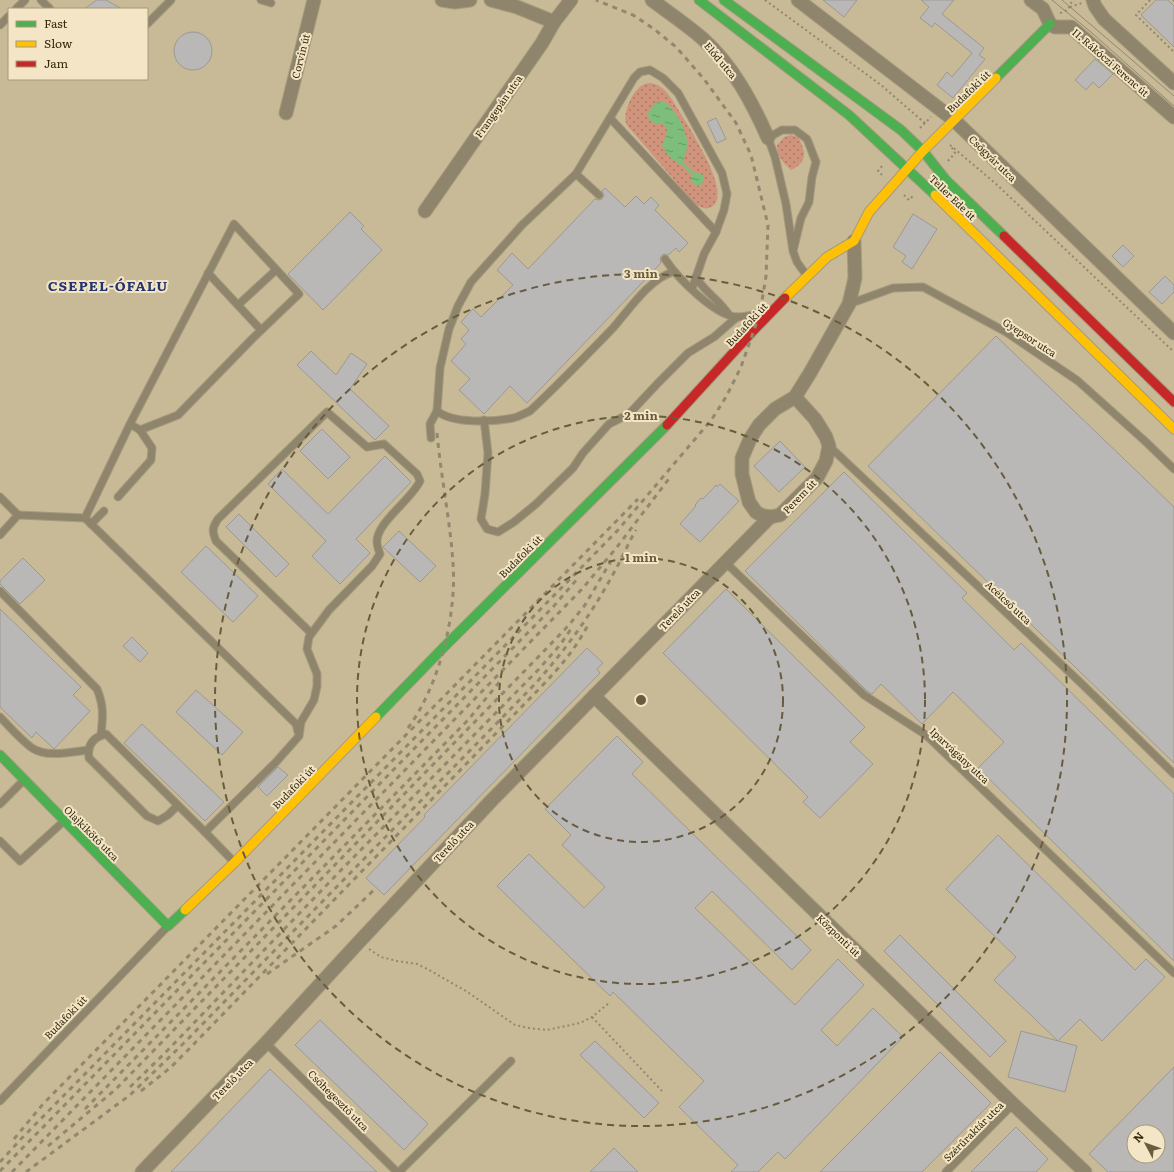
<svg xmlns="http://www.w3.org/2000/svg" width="1174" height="1172" viewBox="0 0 1174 1172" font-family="Literata,serif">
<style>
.grass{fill:url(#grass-dots)}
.water{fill:url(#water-ripples)}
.building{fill:#b9b8b7;stroke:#9b9993;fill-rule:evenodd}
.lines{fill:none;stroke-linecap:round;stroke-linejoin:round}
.lane-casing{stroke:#a69b7f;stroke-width:9}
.street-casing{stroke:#a69b7f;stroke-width:15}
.fast-casing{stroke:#a69b7f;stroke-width:11}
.slow-casing{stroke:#a69b7f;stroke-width:11}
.jam-casing{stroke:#a69b7f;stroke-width:11}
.path{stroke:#918870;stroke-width:2;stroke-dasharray:2 3;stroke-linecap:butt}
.lane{stroke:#8f856c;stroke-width:7}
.street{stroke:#8f856c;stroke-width:13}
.fast{stroke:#4caf50;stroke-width:9}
.slow{stroke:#ffc107;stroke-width:9}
.jam{stroke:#c62828;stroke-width:9}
.tram{stroke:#92886f;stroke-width:1}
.rail{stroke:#92886f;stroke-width:3;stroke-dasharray:5 5;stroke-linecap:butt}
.ring{fill:none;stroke:#675c3d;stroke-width:2;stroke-dasharray:7 5}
.labels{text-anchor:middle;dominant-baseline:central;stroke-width:4;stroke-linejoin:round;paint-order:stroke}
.street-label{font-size:10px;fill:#33290d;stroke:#f3e5c5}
.district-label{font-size:14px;font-weight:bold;letter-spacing:1px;fill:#24356d;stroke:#f3e5c5}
.centre{fill:#675c3d;stroke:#f3e5c5;stroke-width:2}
.ring-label{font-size:12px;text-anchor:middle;font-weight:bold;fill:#675c3d;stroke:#f3e5c5;stroke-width:4;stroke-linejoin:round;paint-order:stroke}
</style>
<defs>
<pattern id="grass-dots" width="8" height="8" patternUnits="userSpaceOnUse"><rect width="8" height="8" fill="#d0937c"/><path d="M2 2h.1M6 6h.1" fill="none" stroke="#a97864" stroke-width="1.8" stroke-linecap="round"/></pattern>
<pattern id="water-ripples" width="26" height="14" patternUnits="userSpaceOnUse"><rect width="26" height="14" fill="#7ebe7c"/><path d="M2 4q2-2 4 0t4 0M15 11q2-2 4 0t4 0" fill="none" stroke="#689a64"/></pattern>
</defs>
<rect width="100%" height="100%" fill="#c8ba96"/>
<g class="grass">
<path d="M651,83c10,2 14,7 20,15 10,17 61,91 43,107 -6,6 -13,3 -19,-1l-63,-73c-2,-2 -5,-5 -6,-8 -3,-11 7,-35 19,-39 2,-1 4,-1 6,-1z"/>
<path d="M791,135l7,2c8,15 10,25 -7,33 -8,-7 -14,-14 -14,-25l7,-8z"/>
</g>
<path class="water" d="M663,101c12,8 22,25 24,40 1,7 -2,14 -4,21l12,11h4l4,2 1,5 -2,4 -4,2 -5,-2 -2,-4 1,-5c-3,-3 -8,-9 -12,-11 -9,-5 -13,-9 -18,-19l4,-9 1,-7 -5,-6h-7l-6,-3 -1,-7 7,-10z"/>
<g class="building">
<polygon points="97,0 106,0 122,9 84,9"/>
<polygon points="823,0 857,0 844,17"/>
<polygon points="921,0 954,0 942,14 984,48 979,55 985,59 953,98 937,85 947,72 952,77 972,53 935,23 932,27 920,18 929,7"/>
<polygon points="1156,0 1168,0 1174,6 1174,47 1141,15"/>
<circle cx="193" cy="51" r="19"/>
<polygon points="1095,59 1113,74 1099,88 1093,82 1086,90 1075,80"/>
<polygon points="716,118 726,139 717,143 707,122"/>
<polygon points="605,188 625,207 636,196 644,204 651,197 659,205 655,210 688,243 679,252 676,248 668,255 665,254 662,255 660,259 661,263 527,403 510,386 484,414 459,390 470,379 451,361 466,344 461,339 469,330 461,322 473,309 481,317 513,285 497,270 512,253 528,269 595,199 598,200 602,199 604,196 602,191"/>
<polygon points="350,212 364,226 361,229 382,250 323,310 288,274"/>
<polygon points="913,214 937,229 912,269 902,262 906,256 893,247"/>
<polygon points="1123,245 1134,256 1123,267 1112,256"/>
<polygon points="1165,276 1174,285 1174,292 1162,304 1149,292"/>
<polygon points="996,336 1174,507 1174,763 868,466"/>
<polygon points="311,351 336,375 351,353 367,364 350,389 389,426 375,440 297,365"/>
<polygon points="322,429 350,457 328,479 300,451"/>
<polygon points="780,441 805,467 779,492 754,466"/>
<polygon points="385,456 411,482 356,539 370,553 340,584 312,556 326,541 268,484 282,469 328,514"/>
<polygon points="844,472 967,593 962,598 1014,650 1021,643 1174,794 1174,961 978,768 1004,742 953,692 922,724 881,684 872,694 867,691 745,571"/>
<polygon points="720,484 739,501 700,542 680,524 696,506 695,505 701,498 703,499 716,485 717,487"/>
<polygon points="239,514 289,564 276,577 226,527"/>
<polygon points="399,531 436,566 420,582 383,547"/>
<polygon points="206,546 258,596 233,622 181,572"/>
<polygon points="23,558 45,580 20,604 0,584 0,581"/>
<polygon points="726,589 865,727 850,742 873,764 820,818 803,802 808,797 663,653"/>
<polygon points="0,609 81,687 73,695 90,711 54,749 36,732 32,738 0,707"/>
<polygon points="132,637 148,653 140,662 123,646"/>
<polygon points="587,648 603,663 597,669 600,673 384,895 366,878 425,817 424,815"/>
<polygon points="196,690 243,732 222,755 176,712"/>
<polygon points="142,724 224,802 205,821 124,743"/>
<polygon points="617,736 643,762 632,774 811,950 792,970 712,891 695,908 795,1005 838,959 864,985 821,1030 837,1046 873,1008 903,1037 785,1159 778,1152 758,1172 731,1172 738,1165 679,1107 704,1081 613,992 610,996 497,886 529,854 584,908 605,887 562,845 571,835 545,809"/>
<polygon points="278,767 288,775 267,796 258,787"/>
<polygon points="998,835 1135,970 1146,959 1165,977 1102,1041 1080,1019 1058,1041 994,980 1016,957 946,889"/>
<polygon points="900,935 1006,1041 990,1057 884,951"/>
<polygon points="320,1020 428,1124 404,1150 295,1045"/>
<polygon points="1021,1031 1077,1046 1065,1092 1008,1077"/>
<polygon points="595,1041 659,1103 644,1118 580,1055"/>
<polygon points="940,1052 991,1103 922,1172 820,1172"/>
<path d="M1174,1067v105h-66l-19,-18zM1134,1132h24v24h-24z"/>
<polygon points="270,1069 377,1172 171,1172"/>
<polygon points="1016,1127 1048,1159 1036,1172 971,1172"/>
<polygon points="614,1148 638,1172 590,1172"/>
</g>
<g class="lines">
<defs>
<g id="lane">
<polyline points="41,0 50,9"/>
<polyline points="261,0 271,3"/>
<polyline points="16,9 25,0"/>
<polyline points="147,24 171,0"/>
<polyline points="0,25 9,16"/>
<polyline points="610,118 716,232"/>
<polyline points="576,174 599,195"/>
<polyline points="793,251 786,204 775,157 768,138 782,130 795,130 807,139 816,162 812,177 809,202 801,218 793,251 797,262 807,276"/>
<path d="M665,259c12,18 50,58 73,58 8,0 19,-3 26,-6"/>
<polyline points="208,273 261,330"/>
<path d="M696,277c6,13 25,24 33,38"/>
<polyline points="849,304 893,288 923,287 1006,332 1078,381 1146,442 1174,469"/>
<polyline points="238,305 276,270"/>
<path d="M437,411c16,13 56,11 76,7 6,-1 12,-5 17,-7 29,-27 56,-55 83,-83 16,-18 36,-49 60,-56"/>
<polyline points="484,420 488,453 485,494 481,519 487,529 498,532 514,522 536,504 573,468 583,453 609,424 629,414 658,383 688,353 714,337 737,317"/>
<polyline points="431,438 430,424 437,411 440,368 449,329 458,306 471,282 522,225 576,174 634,78 640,72 650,70 663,78 678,93 722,173 727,194 724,210 716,232 704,254 692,289"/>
<polyline points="829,446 1082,684 1174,774"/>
<polyline points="0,497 18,515 0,535"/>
<polyline points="118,497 151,460 152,448 140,430"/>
<polyline points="18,515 85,518 130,424 140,430 178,415 252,339 299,294 234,224 130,424"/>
<polyline points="85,518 296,724 298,732"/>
<polyline points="91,524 104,511"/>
<polyline points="725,562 864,695 926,735 1174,973"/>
<path d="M0,591l97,98c7,17 6,27 4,46"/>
<path d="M0,717c10,10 20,22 32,31 15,10 39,4 56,2"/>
<polyline points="0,804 24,780"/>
<path d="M178,805l-10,10 -10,6 -11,-5 -58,-58c-2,-13 4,-21 17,-24l99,98"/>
<polyline points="0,841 20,861 64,821"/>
<path d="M234,862l-29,-30 71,-70 23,-26 2,-14 13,-22 3,-14v-12l-10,-25 2,-12 20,-27 43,-44 8,-12c-1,-3 -3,-8 -3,-12 -1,-19 35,-43 43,-61l-3,-7 -33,-30 -17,3 -40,-35 -109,107c-6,9 -6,12 -2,22l95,92"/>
<polyline points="266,1043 397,1172"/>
<polyline points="0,1101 168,926"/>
<polyline points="399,1172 511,1061"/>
<polyline points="946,1172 1013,1104"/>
</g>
<g id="street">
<polyline points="442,0 455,2 470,0"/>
<polyline points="491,0 517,7 554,22"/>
<path d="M652,0c17,13 35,25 51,39 30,27 49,63 65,99"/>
<polyline points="798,0 954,120 1174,333"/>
<polyline points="1031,0 1043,9 1050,24 1055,27 1071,27 1174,117"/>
<polyline points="1093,0 1095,6 1104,19 1174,83"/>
<polyline points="286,113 314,0"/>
<polyline points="425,211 542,43 554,22 571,0"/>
<polyline points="795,397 815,419 826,437 829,446 826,461 817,478 780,515 770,517 761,515 756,512 749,502 742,474 742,458 750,439 759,425 775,409 795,397 810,373 849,304 855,278 854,241"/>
<polyline points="594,696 1013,1104 1085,1172"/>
<polyline points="142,1172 266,1043 358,943 492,800 770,517"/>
</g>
<g id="fast">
<polyline points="699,0 849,115 935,195"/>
<polyline points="724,0 901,130 923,151 946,180 1004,236"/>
<polyline points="996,78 1050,24"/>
<polyline points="376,717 443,648 667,425"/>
<polyline points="0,755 168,926 185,910"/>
</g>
<g id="slow">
<polyline points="935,195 1174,429"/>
<polyline points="785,298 827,257 854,241 869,212 923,151 996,78"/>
<polyline points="185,910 235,862 376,717"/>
</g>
<g id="jam">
<polyline points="1004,236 1174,402"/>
<polyline points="667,425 753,331 785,298"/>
</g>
</defs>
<use href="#lane" class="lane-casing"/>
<use href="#street" class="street-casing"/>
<use href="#fast" class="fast-casing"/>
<use href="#slow" class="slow-casing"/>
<use href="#jam" class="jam-casing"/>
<g class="path">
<polyline points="765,0 881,85 927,125"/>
<polyline points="1150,0 1136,15 1174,52"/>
<polyline points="1173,0 1174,1"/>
<polyline points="1070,7 1082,3"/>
<path d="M1060,13c8,-2 10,-6 12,-13"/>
<polyline points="920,128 931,117"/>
<polyline points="950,145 995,183 1174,352"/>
<polyline points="948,161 955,153 951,146"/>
<polyline points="882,175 878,171 883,165"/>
<polyline points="904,195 909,200 914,195"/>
<polyline points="369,949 381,957 397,961 417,964 429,970 466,991 515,1025 529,1028 547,1030 580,1023 592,1017 609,1003"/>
<polyline points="592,1017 662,1091"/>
</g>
<use href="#lane" class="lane"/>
<use href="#street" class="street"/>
<use href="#fast" class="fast"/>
<use href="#slow" class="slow"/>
<use href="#jam" class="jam"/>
<g class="tram">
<polyline points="1052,0 1092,33 1174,106"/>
<polyline points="1062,0 1174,96"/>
</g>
<g class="rail">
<path d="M408,728c31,-42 49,-113 45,-165 -3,-43 -12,-86 -16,-130"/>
<polyline points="267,974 336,926 374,890"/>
<polyline points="130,1087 165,1053 345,866 539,669 560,645 571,629"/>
<path d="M141,1091l29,-23 21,-21 349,-359c20,-21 34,-37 48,-63"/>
<polyline points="85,1109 468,720 502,679"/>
<polyline points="14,1139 43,1104 638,499"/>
<polyline points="48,1146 116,1089 544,651 569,625 585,605 611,561"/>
<polyline points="0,1162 21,1139 257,899 618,530 712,419 726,397 741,367 760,313 766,276 768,225 751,155 736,123 704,79 676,47 654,29 633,15 596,0"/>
<polyline points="0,1171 553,607 578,578"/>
<polyline points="12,1172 583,588 617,547 671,476"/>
<path d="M26,1172l104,-77 55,-53 351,-359c29,-33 55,-68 76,-107 9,-15 15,-31 24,-46"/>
</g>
</g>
<g class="ring">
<circle cx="641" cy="700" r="142"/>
<circle cx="641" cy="700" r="284"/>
<circle cx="641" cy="700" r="426"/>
</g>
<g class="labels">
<g class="street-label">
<text transform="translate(300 56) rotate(-76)">Corvin út</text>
<text transform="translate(721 60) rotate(50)">Előd utca</text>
<text transform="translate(1111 62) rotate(41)">II. Rákóczi Ferenc út</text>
<text transform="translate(968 91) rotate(-44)">Budafoki út</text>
<text transform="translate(498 106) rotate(-55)">Frangepán utca</text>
<text transform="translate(993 158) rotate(44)">Csőgyár utca</text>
<text transform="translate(953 197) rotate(44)">Teller Ede út</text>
<text transform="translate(746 324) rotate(-47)">Budafoki út</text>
<text transform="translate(1030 337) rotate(33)">Gyepsor utca</text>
<text transform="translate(799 496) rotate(-46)">Perem út</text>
<text transform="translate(520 556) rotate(-45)">Budafoki út</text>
<text transform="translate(1009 602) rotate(43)">Acélcső utca</text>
<text transform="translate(679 609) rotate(-46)">Terelő utca</text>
<text transform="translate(960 755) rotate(43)">Iparvágány utca</text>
<text transform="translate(293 787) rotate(-46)">Budafoki út</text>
<text transform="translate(92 833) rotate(45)">Olajkikötő utca</text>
<text transform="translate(453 841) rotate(-47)">Terelő utca</text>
<text transform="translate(839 935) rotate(44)">Központi út</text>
<text transform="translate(65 1017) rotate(-46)">Budafoki út</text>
<text transform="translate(232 1079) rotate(-46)">Terelő utca</text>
<text transform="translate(339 1100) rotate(45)">Csőhegesztő utca</text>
<text transform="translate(973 1131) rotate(-45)">Szérűraktár utca</text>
</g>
<g class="district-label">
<text x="108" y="285">CSEPEL-ÓFALU</text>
</g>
</g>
<circle cx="641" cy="700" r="6" class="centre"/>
<g class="ring-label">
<text x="641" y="278">3 min</text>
<text x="641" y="420">2 min</text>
<text x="641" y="562">1 min</text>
</g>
<rect x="8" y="8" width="140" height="72" fill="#f3e5c5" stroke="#a69a7b"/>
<rect x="16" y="21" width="20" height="6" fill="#4caf50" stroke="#a69a7b"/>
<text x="44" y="28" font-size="12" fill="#33290d">Fast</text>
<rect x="16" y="41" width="20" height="6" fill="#ffc107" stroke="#a69a7b"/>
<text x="44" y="48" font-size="12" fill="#33290d">Slow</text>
<rect x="16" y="61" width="20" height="6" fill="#c62828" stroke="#a69a7b"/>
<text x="44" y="68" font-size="12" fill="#33290d">Jam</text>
<g transform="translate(1146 1144) rotate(311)"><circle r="19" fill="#f3e5c5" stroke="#a69a7b"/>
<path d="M0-3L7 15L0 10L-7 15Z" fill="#675c3d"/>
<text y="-6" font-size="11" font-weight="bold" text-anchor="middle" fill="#33290d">N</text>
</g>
</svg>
